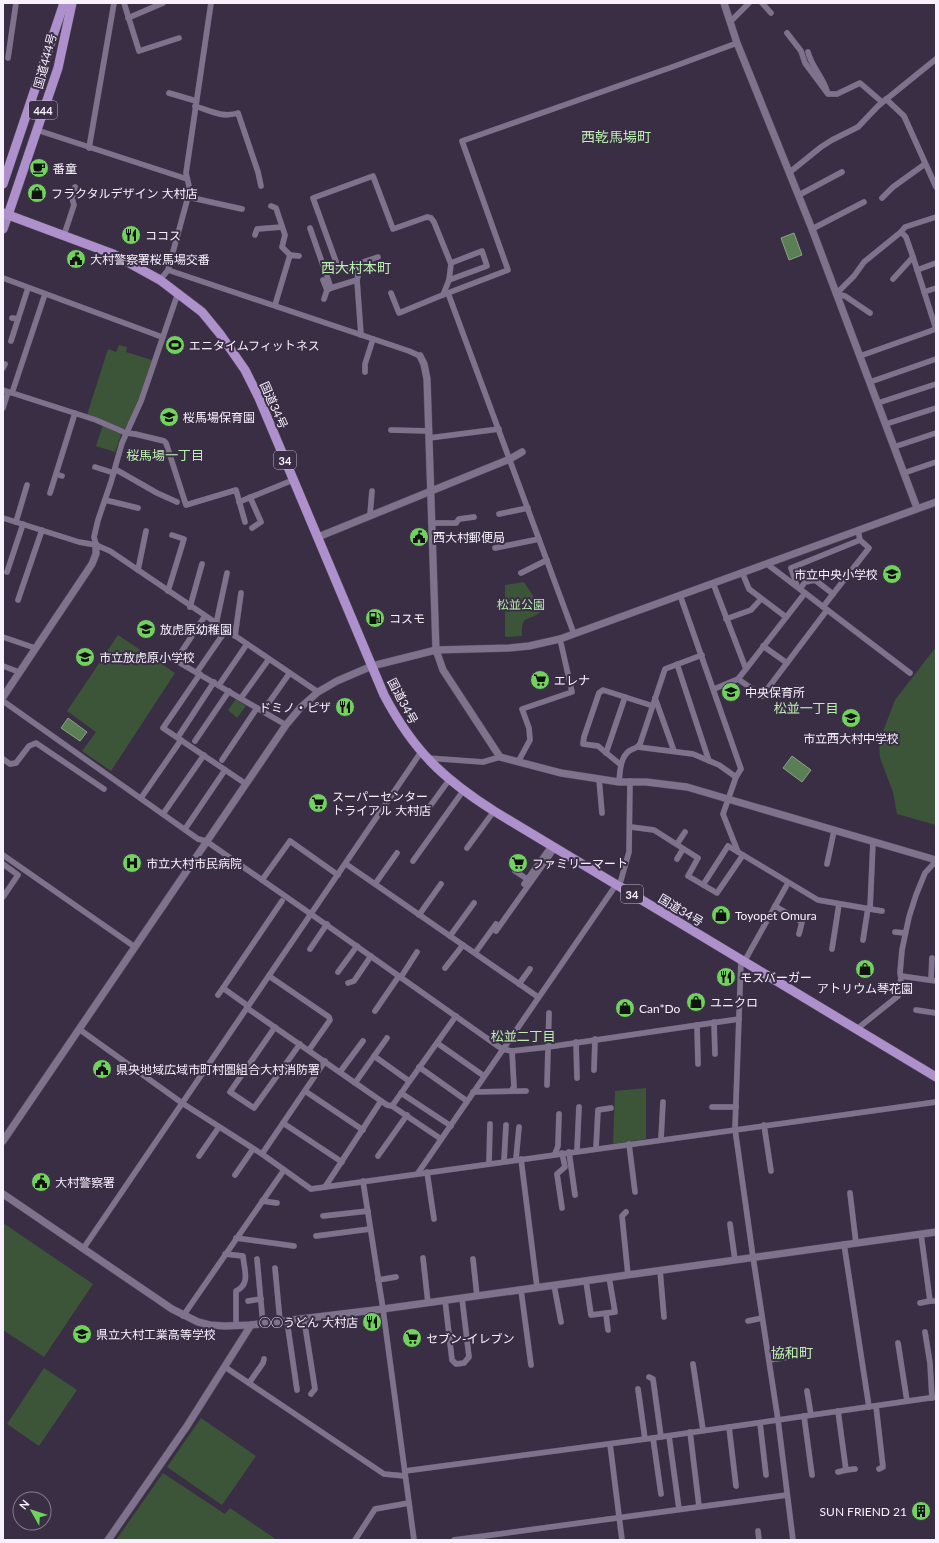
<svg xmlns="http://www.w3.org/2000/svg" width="939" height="1543" viewBox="0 0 939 1543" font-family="Lato,'Noto Sans JP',sans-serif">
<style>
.green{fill:#3c5437}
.water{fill:#5b7f54;stroke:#8aa187}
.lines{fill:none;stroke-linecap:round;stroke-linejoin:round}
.minor-casing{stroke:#544b5d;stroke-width:6}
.tertiary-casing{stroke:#544b5d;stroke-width:8}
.primary-casing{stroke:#544b5d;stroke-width:10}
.trunk-casing{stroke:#544b5d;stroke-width:10}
.minor{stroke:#7f728d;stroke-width:5.5}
.tertiary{stroke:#7f728d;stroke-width:7}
.primary{stroke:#a289bc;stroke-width:9}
.trunk{stroke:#ae91cc;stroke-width:9}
.labels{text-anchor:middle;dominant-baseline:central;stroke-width:4;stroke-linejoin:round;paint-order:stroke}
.shield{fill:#3a2e45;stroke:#beb6c6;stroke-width:1}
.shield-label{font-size:11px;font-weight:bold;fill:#f6f1fd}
.street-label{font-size:12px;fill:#f6f1fd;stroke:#3a2e45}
.poi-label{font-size:12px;fill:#f6f1fd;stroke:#3a2e45;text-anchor:start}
.park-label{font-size:12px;fill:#b4eca9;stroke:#3a2e45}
.neighbourhood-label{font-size:13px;fill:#bcf0b1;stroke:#3a2e45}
.quarter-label{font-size:14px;fill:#bcf0b1;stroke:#3a2e45}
</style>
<rect width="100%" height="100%" fill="#3a2e45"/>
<g class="green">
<path d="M119,345l8,2 -1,5 26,8c-8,23 -14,51 -29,71l-36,-16 21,-66 8,3z"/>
<polygon points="103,425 122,432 115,452 96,446"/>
<path d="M524,582l17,26v3c-12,12 -20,1 -19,25l-16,1 -1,-1v-51z"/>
<polygon points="118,635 175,673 111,771 82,751 96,732 67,711"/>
<polygon points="936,647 936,825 897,814 893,792 880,758 879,742 895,700"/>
<polygon points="236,699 246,706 237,718 228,710"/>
<polygon points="646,1088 646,1139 613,1144 615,1091"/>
<polygon points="3,1223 93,1284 44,1357 3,1330"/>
<polygon points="44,1368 77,1390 39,1446 7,1424"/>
<polygon points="201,1418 256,1456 222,1505 167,1467"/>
<polygon points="163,1473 225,1514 230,1508 277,1540 116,1540"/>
</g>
<g class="water">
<polygon points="794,233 802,255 789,260 781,238"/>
<polygon points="68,718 87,732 80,741 61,728"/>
<polygon points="792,756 811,770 802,782 783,768"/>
</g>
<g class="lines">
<defs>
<g id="minor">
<polyline points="124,3 139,51 179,38"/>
<polyline points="762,3 771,13"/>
<polyline points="128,18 163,3"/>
<polyline points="730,22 749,3"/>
<polyline points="787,33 801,51 805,63 828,94 837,94 860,83 882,102"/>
<path d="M808,52c3,14 15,25 19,39"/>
<polyline points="8,58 16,3"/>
<polyline points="169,93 196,101"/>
<polyline points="886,99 904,116 936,187"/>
<path d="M195,106c16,5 27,12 43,7l20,59 3,14"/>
<polyline points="37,130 187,179"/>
<polyline points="89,148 114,3"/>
<polyline points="790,172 821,147 832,140 858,127 878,106 936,59"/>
<polyline points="799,195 842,172"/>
<polyline points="188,197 242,209"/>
<polyline points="882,198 893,187 925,164"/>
<polyline points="271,206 276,208 285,235 282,247 290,255"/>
<polyline points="310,228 331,288 357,280 361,335"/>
<polyline points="812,229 864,202"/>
<polyline points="901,232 906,237 913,257 936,329"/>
<polyline points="64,235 74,205 72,198 75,187"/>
<polyline points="255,235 257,229 282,227"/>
<polyline points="354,265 339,270 313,198 373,176 393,229 427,217 431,218 434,222 451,264 449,280 443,295"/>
<polyline points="168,270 409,351 420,356"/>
<polyline points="917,270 936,263"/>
<polyline points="3,278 162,337"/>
<polyline points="893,279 913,257"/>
<polyline points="160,280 168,270 188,197 189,186 186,173 211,3"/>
<polyline points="323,280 327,290"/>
<polyline points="357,280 358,276 354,265 378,257"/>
<polyline points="449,280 487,266 482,251 451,263"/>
<polyline points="924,292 936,288"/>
<polyline points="391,293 399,313 445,294"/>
<polyline points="836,294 854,276 864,262 901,232 905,227 936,217"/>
<polyline points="836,294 845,296 870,313"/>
<polyline points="324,299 327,290 331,288"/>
<polyline points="275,305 290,255 299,256"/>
<polyline points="12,318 18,319"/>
<polyline points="11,341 28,288"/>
<polyline points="860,356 936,329"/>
<polyline points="3,368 5,364"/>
<polyline points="365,372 365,364 373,339"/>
<polyline points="870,382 936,359"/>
<polyline points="3,390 96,420 126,433 135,434 164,441 166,443 186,505 236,490 245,522"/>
<polyline points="12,393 45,294"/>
<polyline points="878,403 936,384"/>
<polyline points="3,408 8,392"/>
<polyline points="886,424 936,408"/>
<polyline points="391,430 429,431"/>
<polyline points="429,438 499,429"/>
<polyline points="894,447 936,433"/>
<polyline points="95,467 114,473"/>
<polyline points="115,469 157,493 177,502"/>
<polyline points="904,473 936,462"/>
<polyline points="56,474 62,476"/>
<polyline points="50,493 75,413"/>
<polyline points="250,497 261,522 252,528"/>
<polyline points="105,500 138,508"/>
<polyline points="239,502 293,480"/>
<polyline points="499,514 528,508"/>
<polyline points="370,515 372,491"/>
<polyline points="3,518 79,542 96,545 110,551 318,692"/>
<polyline points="16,522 27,485"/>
<polyline points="431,523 456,523 459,519 474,517"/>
<polyline points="96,545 94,537 98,520 111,482 122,443 141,401 178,293"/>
<polyline points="495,548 539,539"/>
<polyline points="767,564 910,673"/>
<polyline points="138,570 146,531"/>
<polyline points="7,572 23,524"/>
<polyline points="742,572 749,589 786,617"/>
<polyline points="521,573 547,560"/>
<polyline points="713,583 746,669 805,593"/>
<polyline points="797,586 791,568 860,540"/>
<polyline points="800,589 805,582 815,580 833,594 823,607"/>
<polyline points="168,591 184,539 172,535"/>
<polyline points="833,594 869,548 860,540 858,530"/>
<polyline points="680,595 741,769 736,777 723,814 738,852"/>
<polyline points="18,600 42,530"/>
<polyline points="190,607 202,564"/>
<polyline points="205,616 178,657 180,663 286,725"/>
<polyline points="726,619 751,610 761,599"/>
<polyline points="216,624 227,573"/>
<polyline points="574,634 448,293 508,270 462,141 675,66 737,43"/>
<polyline points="235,636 241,593"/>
<polyline points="3,637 35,648"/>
<polyline points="763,646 787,663"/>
<polyline points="677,664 709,761"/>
<polyline points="3,666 19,672"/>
<polyline points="197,672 226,630"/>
<polyline points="200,674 163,728 246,784"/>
<polyline points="738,679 746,669"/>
<polyline points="219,685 247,644"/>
<polyline points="714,689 738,679 762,696 827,610"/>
<polyline points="241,698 269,659"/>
<polyline points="655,698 674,751"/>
<polyline points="3,701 198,839 206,841 328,926 502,1049 512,1051 548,1047 739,1019"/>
<polyline points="263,711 289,674"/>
<polyline points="178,737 214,682"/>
<polyline points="195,741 229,691"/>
<polyline points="638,747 693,754 719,765 736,777"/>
<polyline points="606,753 625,697"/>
<polyline points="427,758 483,762 500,757"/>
<polyline points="3,759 10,764 16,763 29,746 36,743 104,789"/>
<polyline points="222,760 257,708"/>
<polyline points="518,762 530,740 529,728 522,709 572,692 560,639"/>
<polyline points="621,765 598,746 583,744 584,737 599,693 603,690 653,706"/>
<polyline points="599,779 602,813"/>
<path d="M619,782c1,-10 1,-24 10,-31 4,-3 8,-2 11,-7l25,-75 37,-14"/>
<polyline points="141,798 181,740"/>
<polyline points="425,813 449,780"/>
<polyline points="163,814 204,755"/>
<polyline points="631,827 654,830 698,858 688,876 717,893 743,855 728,846 703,885"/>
<polyline points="185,829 225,770"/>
<polyline points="677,844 685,832"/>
<polyline points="467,848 494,811"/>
<polyline points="3,855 135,947"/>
<polyline points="743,855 818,900 870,909 873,842"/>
<polyline points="677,859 683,849"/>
<polyline points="413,861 463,791"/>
<polyline points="3,864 18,875 3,897"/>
<polyline points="346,864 538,997"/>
<polyline points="827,864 834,831"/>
<polyline points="515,871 527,879"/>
<polyline points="262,880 290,841 338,875"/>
<polyline points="375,884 397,853"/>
<polyline points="524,884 551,846"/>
<polyline points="619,887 629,852 630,781"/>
<polyline points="775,906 802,922 799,934"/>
<polyline points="870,909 882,911"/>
<polyline points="419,915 441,884"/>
<polyline points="496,931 555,848"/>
<polyline points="895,932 905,933"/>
<polyline points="450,936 474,903"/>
<polyline points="863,940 868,908"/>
<polyline points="310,949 327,924"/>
<polyline points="832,949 839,904"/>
<polyline points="475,953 496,924"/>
<polyline points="741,960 735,1129 753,1257 778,1420 793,1540"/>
<polyline points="744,962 788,883"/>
<polyline points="445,968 463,945"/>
<polyline points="338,972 357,946"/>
<polyline points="269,976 329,1017 330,1020 309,1050"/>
<polyline points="901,976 936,981"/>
<polyline points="401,977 417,952"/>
<polyline points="931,980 932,958"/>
<polyline points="348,983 354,981 371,956"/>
<polyline points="519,984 530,969"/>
<polyline points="218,995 223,988"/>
<polyline points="248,1006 223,988 282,901"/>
<polyline points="247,1008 387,1105 392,1106 456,1016"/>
<polyline points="916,1010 936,1013"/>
<polyline points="375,1011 399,976"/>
<polyline points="714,1022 715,1054"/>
<polyline points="697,1025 698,1064"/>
<polyline points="275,1027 230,1092 254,1108 300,1044"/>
<polyline points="79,1029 182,1103 262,1154 311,1189 936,1102"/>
<polyline points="857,1029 898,996 901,978 900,973 902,950 909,917 916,895 925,873 936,861"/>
<polyline points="576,1042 577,1078"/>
<polyline points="437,1043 484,1076"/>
<polyline points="374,1056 409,1081"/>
<polyline points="419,1067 467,1101"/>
<polyline points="594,1070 595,1039"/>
<polyline points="340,1072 363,1041"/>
<polyline points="355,1083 387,1038"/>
<polyline points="547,1085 549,1013"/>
<polyline points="305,1091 363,1130"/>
<polyline points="511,1091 514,1087 512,1051"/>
<polyline points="473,1092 526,1091"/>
<polyline points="401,1093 451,1126"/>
<polyline points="392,1106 441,1139"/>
<polyline points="712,1107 736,1107"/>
<polyline points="283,1123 342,1162"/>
<polyline points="764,1125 771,1171"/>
<polyline points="661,1139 663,1102"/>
<polyline points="629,1144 635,1192"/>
<polyline points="596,1148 598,1110 611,1108"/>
<polyline points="577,1151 579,1107"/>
<polyline points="569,1152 575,1195"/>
<polyline points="262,1154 325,1061"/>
<polyline points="555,1154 558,1146 559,1114"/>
<polyline points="199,1156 219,1127"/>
<polyline points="378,1156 407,1115"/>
<polyline points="516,1159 519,1127"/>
<polyline points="521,1159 537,1287"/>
<polyline points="504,1161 506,1125"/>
<polyline points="489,1163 490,1124"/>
<polyline points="427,1172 434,1219"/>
<polyline points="418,1173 616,885"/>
<polyline points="235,1175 253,1149"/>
<polyline points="363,1181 383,1309 414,1540"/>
<polyline points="325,1187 381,1101"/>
<polyline points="850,1193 856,1243"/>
<polyline points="262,1201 277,1203"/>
<polyline points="562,1208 557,1174 565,1167 562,1153"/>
<polyline points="626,1212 622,1216 628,1275"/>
<polyline points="323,1216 368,1211"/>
<polyline points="730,1224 735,1260"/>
<polyline points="921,1234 930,1301 936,1301"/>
<polyline points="316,1236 370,1229"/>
<polyline points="236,1238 294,1246"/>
<polyline points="844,1244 869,1407"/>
<polyline points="83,1249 421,752"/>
<path d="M225,1254l18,2c1,14 8,28 -7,35v35"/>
<polyline points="423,1258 428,1303"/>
<polyline points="257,1259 263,1324"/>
<polyline points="473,1259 477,1296"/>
<polyline points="275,1268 280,1321"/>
<polyline points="660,1270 664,1317"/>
<polyline points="378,1280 396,1277"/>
<polyline points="586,1281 591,1315 615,1312 609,1277"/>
<polyline points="554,1285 561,1322"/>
<polyline points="521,1290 531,1365"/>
<polyline points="445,1300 452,1360 456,1364 464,1363 469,1357 462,1298"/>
<polyline points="248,1301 261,1299"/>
<polyline points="920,1303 930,1301"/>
<polyline points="606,1314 608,1330"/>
<polyline points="183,1316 284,1170"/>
<polyline points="304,1319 315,1389 311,1394"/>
<polyline points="287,1321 297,1390"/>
<polyline points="748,1321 762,1318"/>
<polyline points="925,1332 930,1363 932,1398"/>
<polyline points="898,1343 907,1401"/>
<polyline points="769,1360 796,1356"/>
<polyline points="693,1364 703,1430"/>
<polyline points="225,1367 384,1474 405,1476"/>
<polyline points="649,1377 653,1379 661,1437"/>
<polyline points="249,1383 263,1363 264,1359"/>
<polyline points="638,1389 645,1439"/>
<polyline points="807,1391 811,1415"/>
<polyline points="876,1406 883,1467 879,1469"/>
<polyline points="838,1411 846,1470 838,1472"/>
<polyline points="804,1416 812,1475"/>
<polyline points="760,1423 766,1475"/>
<polyline points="729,1427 736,1486"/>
<polyline points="690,1432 699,1506"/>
<polyline points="669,1436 679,1509"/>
<polyline points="653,1438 661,1494"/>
<polyline points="610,1444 622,1540"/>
<polyline points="846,1470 855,1469"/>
<polyline points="405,1471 653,1438 936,1397"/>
<polyline points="758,1531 759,1540"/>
<polyline points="355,1540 375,1509 409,1503"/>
<polyline points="454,1540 787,1495"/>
</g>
<g id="tertiary">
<polyline points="724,3 737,43 812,229 917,508"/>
<polyline points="420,356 424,364 427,379 436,650 443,670 500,757 561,773 619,782 646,782 687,787 936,860"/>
<polyline points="318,537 510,459 522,452"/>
<polyline points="3,697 92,564 96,554 96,545"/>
<polyline points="3,1141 286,725 301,707 318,692 337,681 372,666 436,650 509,648 529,646 560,639 936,502"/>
<polyline points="3,1194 172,1309 198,1322 210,1325 225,1326 251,1325 383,1309 936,1232"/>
<polyline points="108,1540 187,1426 251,1325"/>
</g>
<polyline id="primary" points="3,229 8,215"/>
<g id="trunk">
<polyline points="3,184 64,3"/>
<path d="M3,213l110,41 47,26 42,32 18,22 25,36 14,28 125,297c29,55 58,83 110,116l442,266"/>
<polyline points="8,215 58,68 72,3"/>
</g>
</defs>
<use href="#minor" class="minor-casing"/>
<use href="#tertiary" class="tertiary-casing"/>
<use href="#primary" class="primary-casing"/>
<use href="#trunk" class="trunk-casing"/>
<use href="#minor" class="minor"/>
<use href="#tertiary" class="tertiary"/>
<use href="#primary" class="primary"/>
<use href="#trunk" class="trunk"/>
</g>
<defs>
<symbol id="cafe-disc" viewBox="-11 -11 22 22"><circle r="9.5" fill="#71d25e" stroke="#3a2e45"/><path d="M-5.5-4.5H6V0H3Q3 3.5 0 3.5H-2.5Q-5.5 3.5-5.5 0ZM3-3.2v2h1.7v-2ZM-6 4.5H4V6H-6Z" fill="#111"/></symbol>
<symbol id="shop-disc" viewBox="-11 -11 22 22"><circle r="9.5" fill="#71d25e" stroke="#3a2e45"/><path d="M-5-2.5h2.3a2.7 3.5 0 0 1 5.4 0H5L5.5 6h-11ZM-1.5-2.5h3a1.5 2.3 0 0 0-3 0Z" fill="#111"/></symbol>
<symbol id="restaurant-disc" viewBox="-11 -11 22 22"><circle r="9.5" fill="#71d25e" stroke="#3a2e45"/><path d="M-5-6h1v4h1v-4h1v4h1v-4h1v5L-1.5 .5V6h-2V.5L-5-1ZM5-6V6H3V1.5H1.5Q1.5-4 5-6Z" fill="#111"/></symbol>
<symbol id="civic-disc" viewBox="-11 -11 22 22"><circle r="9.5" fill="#71d25e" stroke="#3a2e45"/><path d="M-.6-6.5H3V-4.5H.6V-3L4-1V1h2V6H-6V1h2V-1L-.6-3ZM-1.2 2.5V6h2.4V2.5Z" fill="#111"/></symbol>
<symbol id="stadium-disc" viewBox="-11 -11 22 22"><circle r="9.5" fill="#71d25e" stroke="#3a2e45"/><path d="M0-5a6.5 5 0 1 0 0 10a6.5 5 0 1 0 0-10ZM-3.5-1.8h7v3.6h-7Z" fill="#111"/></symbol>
<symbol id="school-disc" viewBox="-11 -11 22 22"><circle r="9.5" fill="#71d25e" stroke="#3a2e45"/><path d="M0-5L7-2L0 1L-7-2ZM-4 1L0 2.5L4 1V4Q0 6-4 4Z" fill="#111"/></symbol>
<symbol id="fuel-disc" viewBox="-11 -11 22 22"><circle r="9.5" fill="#71d25e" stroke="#3a2e45"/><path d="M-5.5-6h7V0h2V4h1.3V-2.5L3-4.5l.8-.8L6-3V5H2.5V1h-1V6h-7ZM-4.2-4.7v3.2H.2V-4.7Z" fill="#111"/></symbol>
<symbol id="supermarket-disc" viewBox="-11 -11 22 22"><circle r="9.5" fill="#71d25e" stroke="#3a2e45"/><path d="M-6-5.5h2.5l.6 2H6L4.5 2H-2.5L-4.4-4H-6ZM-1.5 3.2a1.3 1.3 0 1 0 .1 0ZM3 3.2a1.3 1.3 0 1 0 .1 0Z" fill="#111"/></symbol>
<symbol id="hospital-disc" viewBox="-11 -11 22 22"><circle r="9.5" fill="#71d25e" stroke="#3a2e45"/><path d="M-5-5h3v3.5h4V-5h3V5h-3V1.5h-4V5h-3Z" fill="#111"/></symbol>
<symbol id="building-disc" viewBox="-11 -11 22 22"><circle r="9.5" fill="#71d25e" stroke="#3a2e45"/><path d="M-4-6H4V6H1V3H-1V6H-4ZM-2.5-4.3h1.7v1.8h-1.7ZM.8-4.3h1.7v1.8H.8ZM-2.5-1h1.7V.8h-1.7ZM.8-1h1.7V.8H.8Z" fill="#111"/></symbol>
</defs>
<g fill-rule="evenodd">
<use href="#cafe-disc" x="28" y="157" width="22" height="22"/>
<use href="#shop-disc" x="26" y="182" width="22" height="22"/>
<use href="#restaurant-disc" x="120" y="224" width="22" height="22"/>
<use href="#civic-disc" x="65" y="248" width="22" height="22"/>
<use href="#stadium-disc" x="164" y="334" width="22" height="22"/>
<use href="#school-disc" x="158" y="406" width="22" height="22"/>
<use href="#civic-disc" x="408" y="526" width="22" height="22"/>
<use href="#school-disc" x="881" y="563" width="22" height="22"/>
<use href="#fuel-disc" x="364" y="607" width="22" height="22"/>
<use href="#school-disc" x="135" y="618" width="22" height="22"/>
<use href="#school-disc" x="74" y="646" width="22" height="22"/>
<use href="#supermarket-disc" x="529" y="669" width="22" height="22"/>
<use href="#school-disc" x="720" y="681" width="22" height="22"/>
<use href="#restaurant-disc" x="334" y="696" width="22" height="22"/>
<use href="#school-disc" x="840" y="707" width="22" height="22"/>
<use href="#supermarket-disc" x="307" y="792" width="22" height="22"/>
<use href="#hospital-disc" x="121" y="852" width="22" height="22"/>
<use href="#supermarket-disc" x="507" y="852" width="22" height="22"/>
<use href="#shop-disc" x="710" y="904" width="22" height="22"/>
<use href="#shop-disc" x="854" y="958" width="22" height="22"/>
<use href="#restaurant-disc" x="715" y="966" width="22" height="22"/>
<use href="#shop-disc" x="685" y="991" width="22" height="22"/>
<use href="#shop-disc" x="614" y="997" width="22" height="22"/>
<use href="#civic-disc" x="91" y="1058" width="22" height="22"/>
<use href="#civic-disc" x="30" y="1171" width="22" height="22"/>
<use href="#restaurant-disc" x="361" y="1311" width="22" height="22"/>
<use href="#school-disc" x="71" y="1323" width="22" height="22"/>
<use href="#supermarket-disc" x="401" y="1327" width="22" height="22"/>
<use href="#building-disc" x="910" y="1500" width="22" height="22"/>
</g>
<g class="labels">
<g class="shield">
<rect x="29" y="101" width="28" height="18" rx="3"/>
<rect x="274" y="451" width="22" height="18" rx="3"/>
<rect x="621" y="885" width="22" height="18" rx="3"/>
</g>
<g class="shield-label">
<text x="43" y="110">444</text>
<text x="285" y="460">34</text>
<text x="632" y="894">34</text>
</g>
<g class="street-label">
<text transform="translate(45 61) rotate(-75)">国道444号</text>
<text transform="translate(274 405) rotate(66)">国道34号</text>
<text transform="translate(403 701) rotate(62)">国道34号</text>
<text transform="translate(681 910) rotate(31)">国道34号</text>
</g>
<g class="poi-label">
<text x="53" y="168">番童</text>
<text x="51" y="193">フラクタルデザイン 大村店</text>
<text x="145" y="235">ココス</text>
<text x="90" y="259">大村警察署桜馬場交番</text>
<text x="189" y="345">エニタイムフィットネス</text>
<text x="183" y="417">桜馬場保育園</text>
<text x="433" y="537">西大村郵便局</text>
<text x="878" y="574" text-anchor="end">市立中央小学校</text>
<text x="389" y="618">コスモ</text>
<text x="160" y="629">放虎原幼稚園</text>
<text x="99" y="657">市立放虎原小学校</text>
<text x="554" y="680">エレナ</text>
<text x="745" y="692">中央保育所</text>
<text x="331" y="707" text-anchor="end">ドミノ・ピザ</text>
<text x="851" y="738" text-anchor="middle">市立西大村中学校</text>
<text x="332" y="796">スーパーセンター<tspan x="332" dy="14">トライアル 大村店</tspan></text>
<text x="146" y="863">市立大村市民病院</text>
<text x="532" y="863">ファミリーマート</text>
<text x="735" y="915">Toyopet Omura</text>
<text x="740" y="977">モスバーガー</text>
<text x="865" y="988" text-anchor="middle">アトリウム琴花園</text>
<text x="710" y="1002">ユニクロ</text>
<text x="639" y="1008">Can*Do</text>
<text x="116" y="1069">県央地域広域市町村圏組合大村消防署</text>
<text x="55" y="1182">大村警察署</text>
<text x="358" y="1322" text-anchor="end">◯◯うどん 大村店</text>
<text x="96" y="1334">県立大村工業高等学校</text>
<text x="426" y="1338">セブン-イレブン</text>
<text x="907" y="1511" text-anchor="end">SUN FRIEND 21</text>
</g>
<g class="park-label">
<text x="521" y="604">松並公園</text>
</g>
<g class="neighbourhood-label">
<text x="165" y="455">桜馬場一丁目</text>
<text x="806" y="708">松並一丁目</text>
<text x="523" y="1036">松並二丁目</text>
</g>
<g class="quarter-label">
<text x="616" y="136">西乾馬場町</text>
<text x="356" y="267">西大村本町</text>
<text x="792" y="1352">協和町</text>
</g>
</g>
<rect width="939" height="1543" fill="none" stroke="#f6f1fd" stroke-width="8"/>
<g transform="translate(32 1511) rotate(309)"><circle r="19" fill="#3a2e45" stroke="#857c8f"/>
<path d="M0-3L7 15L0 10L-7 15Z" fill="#71d25e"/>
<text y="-6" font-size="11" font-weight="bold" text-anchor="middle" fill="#f6f1fd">N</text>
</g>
</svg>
